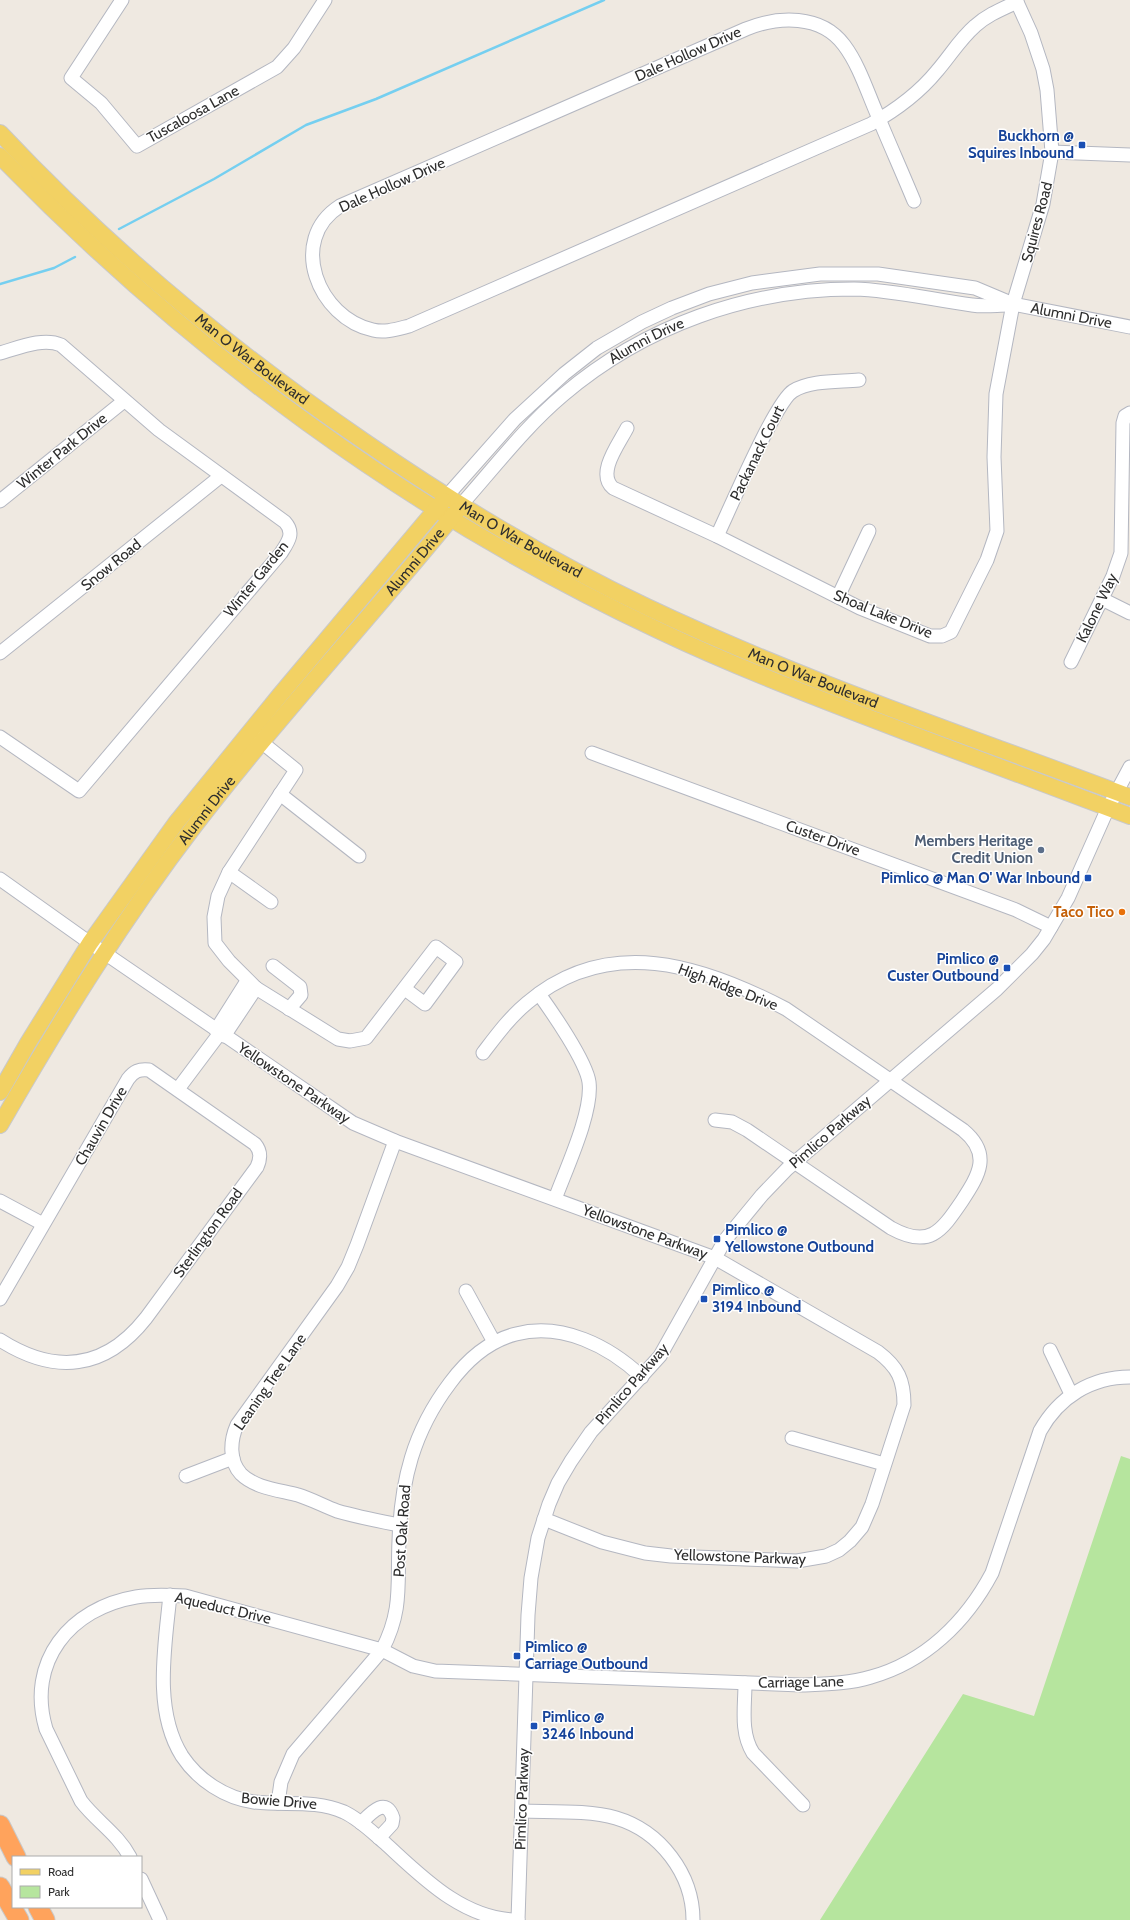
<svg xmlns="http://www.w3.org/2000/svg" width="1130" height="1920" viewBox="0 0 1130 1920" font-family="Cabin,sans-serif">
<style>
.green{fill:#b6e59e}
.lines{fill:none;stroke-linecap:round;stroke-linejoin:round}
.stream{stroke:#75cff0;stroke-width:2.5}
.minor-casing{stroke:#b4b7c1;stroke-width:15}
.major-casing{stroke:#c9c9c9;stroke-width:18}
.highway-casing{stroke:#c9c9c9;stroke-width:21}
.minor{stroke:#fff;stroke-width:13}
.major{stroke:#f2d163;stroke-width:16}
.highway{stroke:#ffa35c;stroke-width:19}
.transit-dot{fill:#1a4fb4;stroke:#fff;stroke-width:1.5}
.service-dot{fill:#5c6f8a;stroke:#fff;stroke-width:1.5}
.food-dot{fill:#e8710a;stroke:#fff;stroke-width:1.5}
.labels{text-anchor:middle;dominant-baseline:central;stroke-width:3;stroke-linejoin:round;paint-order:stroke}
.street-label{font-size:15px;fill:#2e2e2e;stroke:#fff}
.transit-label{font-size:15px;font-weight:bold;fill:#164399;stroke:#fff;text-anchor:start}
.service-label{font-size:15px;font-weight:bold;fill:#4e5e75;stroke:#fff;text-anchor:end}
.food-label{font-size:15px;font-weight:bold;fill:#c56008;stroke:#fff;text-anchor:end}
</style>
<rect width="100%" height="100%" fill="#efe9e1"/>
<polygon class="green" points="1121,1456 1130,1459 1130,1920 820,1920 963,1694 1034,1716"/>
<g class="lines">
<g class="stream">
<polyline points="119,229 214,179 306,125 376,99 604,0"/>
<polyline points="0,284 54,268 75,257"/>
</g>
<defs>
<g id="minor">
<polyline points="122,0 71,78 101,103 137,146 277,67 294,48 325,0"/>
<polyline points="1052,152 1130,155"/>
<path d="M914,201c-12,-29 -25,-58 -37,-87 -10,-23 -18,-49 -33,-69 -23,-31 -66,-29 -98,-16l-406,177c-53,34 -22,112 33,124 12,3 24,-1 36,-4l462,-202c25,-14 48,-31 66,-53 13,-15 23,-32 38,-45 12,-11 27,-17 42,-24"/>
<path d="M0,353c18,-5 43,-16 61,-8l98,85 126,92c10,11 3,20 -4,31l-202,238 -79,-54"/>
<path d="M627,428c-8,16 -31,45 -14,60l104,48 143,72 70,28h12l9,-4 36,-72 10,-29 -3,-74 2,-63 17,-90 30,-100 9,-52 -5,-62 -4,-21 -12,-36 -15,-33"/>
<path id="s1" d="M446,497l69,-78 49,-45 33,-26 45,-26 30,-14 37,-14 43,-11 68,-9h58l97,14 38,16 117,23"/>
<polyline points="0,501 124,401"/>
<path id="s2" d="M461,505c33,-37 64,-78 102,-110 81,-69 185,-106 291,-106 40,1 79,11 118,16 12,2 25,0 37,0"/>
<path d="M717,536c12,-25 58,-134 76,-145 18,-11 45,-9 66,-11"/>
<polyline points="838,597 869,531"/>
<polyline points="1102,599 1130,613"/>
<polyline points="0,653 221,476"/>
<polyline points="1071,662 1113,576 1121,553 1123,423 1125,416 1130,413"/>
<polyline points="254,736 296,770 229,872 218,896 214,917 215,943 229,961 256,988 338,1039 350,1041 366,1038 436,947 456,962 425,1004 405,989"/>
<polyline points="592,753 1016,910 1051,927"/>
<polyline points="280,794 359,856"/>
<polyline points="229,872 271,902"/>
<path d="M0,879l90,64 263,180 42,18 320,117 163,94c20,15 26,28 26,53l-32,99 -10,23 -12,14 -11,9 -13,6 -29,5 -126,-5 -26,-3 -43,-11 -58,-23"/>
<polyline points="273,966 300,987 301,995 289,1009"/>
<path d="M539,994c13,18 47,67 50,88 4,30 -23,87 -34,117"/>
<polyline points="216,1030 247,981"/>
<polyline points="224,1036 256,988"/>
<path d="M483,1053c13,-17 26,-35 44,-50 81,-69 175,-38 259,6l177,121c29,24 16,45 -1,71 -21,31 -33,48 -71,27l-144,-98 -15,-8 -17,-2"/>
<polyline points="178,1089 220,1033"/>
<path d="M395,1141l-38,104 -9,22 -11,19 -100,139c-7,16 -8,36 4,49 14,14 38,16 57,21 13,4 26,11 39,16 21,6 42,10 62,14"/>
<polyline points="0,1201 43,1224"/>
<polyline points="466,1291 494,1342"/>
<path d="M0,1299l128,-220c6,-8 11,-10 21,-9l106,74c6,7 6,14 2,23l-111,151c-41,52 -91,57 -146,22"/>
<polyline points="1050,1350 1071,1394"/>
<polyline points="792,1438 884,1464"/>
<polyline points="186,1476 233,1458"/>
<path d="M170,1595c-5,51 -17,115 12,161 16,24 43,42 72,46 31,4 60,-3 90,10 15,7 28,20 41,31 36,33 78,77 133,77"/>
<path d="M745,1683c0,24 -5,49 8,70l50,52"/>
<path d="M278,1803l3,-21 12,-28 89,-104c21,-40 15,-66 17,-109 2,-60 14,-109 51,-158 17,-23 38,-42 66,-49 46,-12 93,12 126,43"/>
<path d="M522,1811c28,1 68,-1 94,7 44,13 77,56 77,102"/>
<path d="M361,1823c10,-10 25,-27 32,-5l-1,6 -13,14"/>
<path d="M130,1857c-12,-23 -34,-36 -49,-56l-35,-72c-20,-67 24,-121 90,-132 16,-3 33,-2 49,-1l197,54 31,16 22,5 366,14c23,-1 47,-1 70,-8 54,-15 95,-55 121,-104l48,-142c19,-34 51,-54 90,-54"/>
<polyline points="141,1879 160,1920"/>
<polyline points="518,1920 528,1615 531,1578 538,1538 549,1504 558,1483 571,1461 591,1432 660,1356 725,1240 762,1195 787,1169 997,989 1032,954 1044,939 1068,898 1108,808 1130,767"/>
</g>
<g id="major">
<path id="s3" d="M0,133c110,117 233,219 365,309 90,62 183,118 282,165 156,74 321,129 483,190"/>
<path d="M0,156c190,196 412,359 660,475 80,38 163,69 246,101 75,28 149,56 224,84"/>
<polyline points="0,1092 28,1043 90,943 176,823 280,695 443,501"/>
<path id="s4" d="M0,1125c60,-104 122,-205 195,-300 83,-108 176,-208 262,-314"/>
</g>
<g id="highway">
<polyline points="0,1825 16,1857"/>
<polyline points="0,1887 19,1920"/>
<polyline points="38,1907 45,1920"/>
</g>
</defs>
<use href="#minor" class="minor-casing"/>
<use href="#major" class="major-casing"/>
<use href="#highway" class="highway-casing"/>
<use href="#minor" class="minor"/>
<use href="#major" class="major"/>
<use href="#highway" class="highway"/>
</g>
<g class="transit-dot">
<rect x="1078" y="141" width="8" height="8" rx="2"/>
<rect x="1084" y="874" width="8" height="8" rx="2"/>
<rect x="1003" y="964" width="8" height="8" rx="2"/>
<rect x="713" y="1235" width="8" height="8" rx="2"/>
<rect x="700" y="1295" width="8" height="8" rx="2"/>
<rect x="513" y="1652" width="8" height="8" rx="2"/>
<rect x="530" y="1722" width="8" height="8" rx="2"/>
</g>
<circle class="service-dot" cx="1041" cy="850" r="4"/>
<circle class="food-dot" cx="1122" cy="912" r="4"/>
<g class="labels">
<g class="street-label">
<text transform="translate(688 54) rotate(-24)">Dale Hollow Drive</text>
<text transform="translate(193 114) rotate(-29)">Tuscaloosa Lane</text>
<text transform="translate(392 185) rotate(-24)">Dale Hollow Drive</text>
<text transform="translate(1037 222) rotate(-75)">Squires Road</text>
<text stroke="none"><textPath href="#s1" startOffset="707">Alumni Drive</textPath></text>
<text stroke="none"><textPath href="#s2" startOffset="250">Alumni Drive</textPath></text>
<text stroke="none"><textPath href="#s3" startOffset="339">Man O War Boulevard</textPath></text>
<text transform="translate(62 451) rotate(-39)">Winter Park Drive</text>
<text transform="translate(757 453) rotate(-64)">Packanack Court</text>
<text stroke="none"><textPath href="#s3" startOffset="663">Man O War Boulevard</textPath></text>
<text stroke="none"><textPath href="#s4" startOffset="701">Alumni Drive</textPath></text>
<text transform="translate(111 565) rotate(-39)">Snow Road</text>
<text transform="translate(256 579) rotate(-51)">Winter Garden</text>
<text transform="translate(1097 608) rotate(-64)">Kalone Way</text>
<text transform="translate(883 614) rotate(22)">Shoal Lake Drive</text>
<text stroke="none"><textPath href="#s3" startOffset="987">Man O War Boulevard</textPath></text>
<text stroke="none"><textPath href="#s4" startOffset="377">Alumni Drive</textPath></text>
<text transform="translate(823 838) rotate(20)">Custer Drive</text>
<text transform="translate(728 987) rotate(21)">High Ridge Drive</text>
<text transform="translate(294 1083) rotate(34)">Yellowstone Parkway</text>
<text transform="translate(101 1126) rotate(-60)">Chauvin Drive</text>
<text transform="translate(830 1132) rotate(-41)">Pimlico Parkway</text>
<text transform="translate(645 1232) rotate(20)">Yellowstone Parkway</text>
<text transform="translate(208 1233) rotate(-54)">Sterlington Road</text>
<text transform="translate(270 1382) rotate(-55)">Leaning Tree Lane</text>
<text transform="translate(632 1384) rotate(-49)">Pimlico Parkway</text>
<text transform="translate(402 1531) rotate(-86)">Post Oak Road</text>
<text transform="translate(740 1557) rotate(2)">Yellowstone Parkway</text>
<text transform="translate(223 1608) rotate(13)">Aqueduct Drive</text>
<text transform="translate(801 1682) rotate(-1)">Carriage Lane</text>
<text transform="translate(522 1799) rotate(-88)">Pimlico Parkway</text>
<text transform="translate(279 1801) rotate(5)">Bowie Drive</text>
</g>
<g class="transit-label">
<text x="1074" y="136" text-anchor="end">Buckhorn @<tspan x="1074" dy="17">Squires Inbound</tspan></text>
<text x="1080" y="878" text-anchor="end">Pimlico @ Man O' War Inbound</text>
<text x="999" y="959" text-anchor="end">Pimlico @<tspan x="999" dy="17">Custer Outbound</tspan></text>
<text x="725" y="1230">Pimlico @<tspan x="725" dy="17">Yellowstone Outbound</tspan></text>
<text x="712" y="1290">Pimlico @<tspan x="712" dy="17">3194 Inbound</tspan></text>
<text x="525" y="1647">Pimlico @<tspan x="525" dy="17">Carriage Outbound</tspan></text>
<text x="542" y="1717">Pimlico @<tspan x="542" dy="17">3246 Inbound</tspan></text>
</g>
<g class="service-label">
<text x="1033" y="841">Members Heritage<tspan x="1033" dy="17">Credit Union</tspan></text>
</g>
<g class="food-label">
<text x="1114" y="912">Taco Tico</text>
</g>
</g>
<rect x="12" y="1856" width="130" height="52" fill="#ffffff" stroke="#ababab"/>
<rect x="20" y="1869" width="20" height="6" fill="#f2d163" stroke="#ababab"/>
<text x="48" y="1876" font-size="12" fill="#2e2e2e">Road</text>
<rect x="20" y="1886" width="20" height="12" fill="#b6e59e" stroke="#ababab"/>
<text x="48" y="1896" font-size="12" fill="#2e2e2e">Park</text>
</svg>
